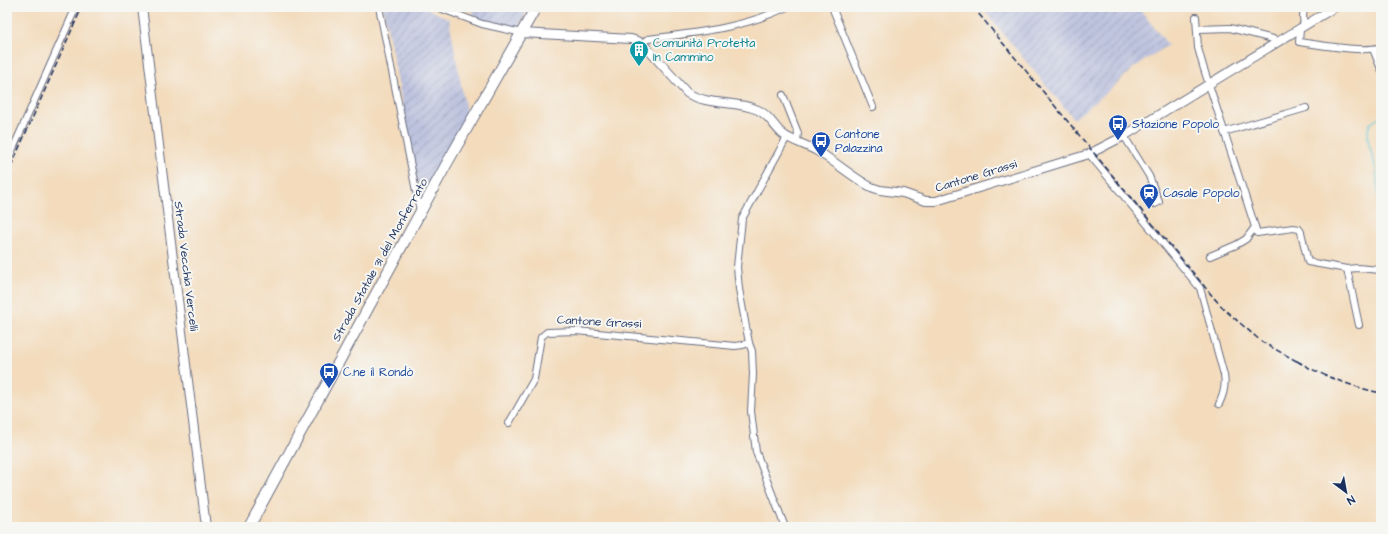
<svg xmlns="http://www.w3.org/2000/svg" width="1388" height="534" viewBox="0 0 1388 534" font-family="'Architects Daughter',sans-serif">
<style>
.industrial{fill:url(#industrial-furrows)}
.lines{fill:none;stroke-linecap:round;stroke-linejoin:round}
.stream{stroke:#5bc7d4;stroke-width:1.5}
.minor-casing{stroke:#676b7f;stroke-width:8}
.tertiary-casing{stroke:#676b7f;stroke-width:10}
.primary-casing{stroke:#676b7f;stroke-width:12}
.minor{stroke:#fff;stroke-width:6}
.tertiary{stroke:#fff;stroke-width:8}
.primary{stroke:#fff;stroke-width:10}
.rail{stroke:#1b2f5e;stroke-width:1.5;stroke-dasharray:6 3;stroke-linecap:butt}
.labels{text-anchor:middle;dominant-baseline:central;stroke-width:4;stroke-linejoin:round;paint-order:stroke}
.culture-label{font-size:12px;fill:#0d838f;stroke:#f6f6f2;text-anchor:start}
.transit-label{font-size:12px;fill:#164399;stroke:#f6f6f2;text-anchor:start}
.street-label{font-size:12px;fill:#1b2f5e;stroke:#f6f6f2}
</style>
<defs>
<pattern id="industrial-furrows" width="10" height="10" patternUnits="userSpaceOnUse"><rect width="10" height="10" fill="#bdc3de"/><path d="M-1 1l2-2M0 10L10 0M9 11l2-2" fill="none" stroke="#999fb7"/></pattern>
</defs>
<rect width="100%" height="100%" fill="#f6f6f2"/>
<filter id="ink" filterUnits="userSpaceOnUse"><feTurbulence type="fractalNoise" baseFrequency=".025" numOctaves="2"/><feDisplacementMap in="SourceGraphic" scale="8" xChannelSelector="R" yChannelSelector="G"/><feConvolveMatrix kernelMatrix="1 2 1 2 8 2 1 2 1" color-interpolation-filters="sRGB"/></filter>
<filter id="wash" filterUnits="userSpaceOnUse"><feTurbulence type="fractalNoise" baseFrequency=".012" numOctaves="4" result="noise"/><feDisplacementMap in="SourceGraphic" scale="16" xChannelSelector="R" yChannelSelector="G"/><feGaussianBlur stdDeviation="0.9" result="paint"/><feColorMatrix in="noise" values="0 0 0 0 0 0 0 0 0 0 0 0 0 0 0 0 0 1.4 0 .05"/><feComposite in="paint" operator="in"/></filter>
<g filter="url(#wash)">
<rect width="100%" height="100%" fill="#f3dbbc"/>
<g class="industrial">
<polygon points="383,7 424,7 449,19 467,117 427,187 419,188"/>
<polygon points="471,7 530,7 517,28 475,18"/>
<polygon points="981,7 1138,7 1168,45 1132,69 1118,83 1074,119"/>
</g>
<g class="lines">
<polyline class="stream" points="1381,116 1370,124 1368,130 1368,140 1376,170 1381,222"/>
</g>
</g>
<g filter="url(#ink)">
<g class="lines">
<defs>
<g id="minor">
<polyline points="379,7 420,211"/>
<polyline points="437,7 482,24 522,33"/>
<polyline points="832,7 873,107"/>
<polyline points="1304,7 1303,17 1304,26"/>
<polyline points="1196,17 1198,48 1203,66 1257,233 1293,228 1299,229 1301,232 1308,262 1347,269 1359,325"/>
<polyline points="1198,29 1230,28 1273,39 1276,43"/>
<path d="M1300,29l-1,13c22,3 63,11 82,5"/>
<path d="M641,43l7,-4c47,-6 96,-11 139,-32"/>
<polyline points="1373,49 1381,69"/>
<polyline points="783,95 798,133 797,141"/>
<polyline points="1224,132 1306,108"/>
<polyline points="1124,136 1149,176 1159,202 1155,204"/>
<path d="M1089,154l111,134 24,87c2,11 0,19 -5,29"/>
<polyline points="7,162 76,7"/>
<polyline points="1210,256 1236,245 1246,239 1255,227"/>
<polyline points="1347,269 1357,268 1381,270"/>
<polyline points="509,423 534,379 541,337 547,332 576,331 735,346 743,345 749,343"/>
<polyline points="785,527 756,452 751,411 753,374 752,351 749,343 739,289 737,267 742,219 787,137"/>
</g>
<g id="tertiary">
<polyline points="142,7 206,527"/>
<path d="M522,33l109,6 7,2 7,5 42,47c22,13 48,7 71,17 13,6 16,18 26,25 10,7 23,10 33,16 19,11 35,26 54,36l9,3 23,3 23,8h10l153,-47 35,-18 211,-129"/>
</g>
<polyline id="primary" points="249,527 446,165 536,7"/>
</defs>
<use href="#minor" class="minor-casing"/>
<use href="#tertiary" class="tertiary-casing"/>
<use href="#primary" class="primary-casing"/>
<use href="#minor" class="minor"/>
<use href="#tertiary" class="tertiary"/>
<use href="#primary" class="primary"/>
<g class="rail">
<polyline points="973,7 1214,298 1226,311 1262,342 1302,364"/>
<polyline points="7,175 82,7"/>
<path d="M1297,361c25,15 56,26 84,32"/>
</g>
</g>
</g>
<defs>
<symbol id="building-pin" viewBox="-11 -11 22 30"><path d="M0 17L-7.5 6A9.5 9.5 0 1 1 7.5 6Z" fill="#0f9aa8" stroke="#f6f6f2"/><path d="M-4-6H4V6H1V3H-1V6H-4ZM-2.5-4.3h1.7v1.8h-1.7ZM.8-4.3h1.7v1.8H.8ZM-2.5-1h1.7V.8h-1.7ZM.8-1h1.7V.8H.8Z" fill="#fff"/></symbol>
<symbol id="bus-pin" viewBox="-11 -11 22 30"><path d="M0 17L-7.5 6A9.5 9.5 0 1 1 7.5 6Z" fill="#1a4fb4" stroke="#f6f6f2"/><path d="M-5-6H5V4H4V6H2V4H-2V6H-4V4H-5ZM-3.5-4V0h7V-4ZM-3.5 1.2v1.5H-2V1.2ZM2 1.2v1.5H3.5V1.2Z" fill="#fff"/></symbol>
<symbol id="station-pin" viewBox="-11 -11 22 30"><path d="M0 17L-7.5 6A9.5 9.5 0 1 1 7.5 6Z" fill="#1a4fb4" stroke="#f6f6f2"/><path d="M-3-6H3Q5-6 5-4V2Q5 4 3 4L4.5 6H3L1.5 4h-3L-3 6H-4.5L-3 4Q-5 4-5 2V-4Q-5-6-3-6ZM-3.5-4v3h7v-3ZM-3.5 1v1.5H-2V1ZM2 1v1.5H3.5V1Z" fill="#fff"/></symbol>
</defs>
<g fill-rule="evenodd">
<use href="#building-pin" x="628" y="39" width="22" height="30"/>
<use href="#bus-pin" x="1107" y="113" width="22" height="30"/>
<use href="#bus-pin" x="810" y="130" width="22" height="30"/>
<use href="#station-pin" x="1138" y="182" width="22" height="30"/>
<use href="#bus-pin" x="318" y="361" width="22" height="30"/>
</g>
<g class="labels">
<g class="culture-label">
<text x="653" y="43">Comunità Protetta<tspan x="653" dy="14">In Cammino</tspan></text>
</g>
<g class="transit-label">
<text x="1132" y="124">Stazione Popolo</text>
<text x="835" y="134">Cantone<tspan x="835" dy="14">Palazzina</tspan></text>
<text x="1163" y="193">Casale Popolo</text>
<text x="343" y="372">C.ne il Rondò</text>
</g>
<g class="street-label">
<text transform="translate(976 176) rotate(-17)">Cantone Grassi</text>
<text transform="translate(380 260) rotate(-61)">Strada Statale 31 del Monferrato</text>
<text transform="translate(186 266) rotate(83)">Strada Vecchia Vercelli</text>
<text transform="translate(599 322) rotate(3)">Cantone Grassi</text>
</g>
</g>
<rect width="1388" height="534" fill="none" stroke="#f6f6f2" stroke-width="24"/>
<g transform="translate(1346 492) rotate(148)" stroke="#f6f6f2" stroke-width="3" paint-order="stroke">
<path d="M0-3L7 15L0 10L-7 15Z" fill="#1b2f5e"/>
<text y="-6" font-size="11" font-weight="bold" text-anchor="middle" fill="#1b2f5e">N</text>
</g>
</svg>
